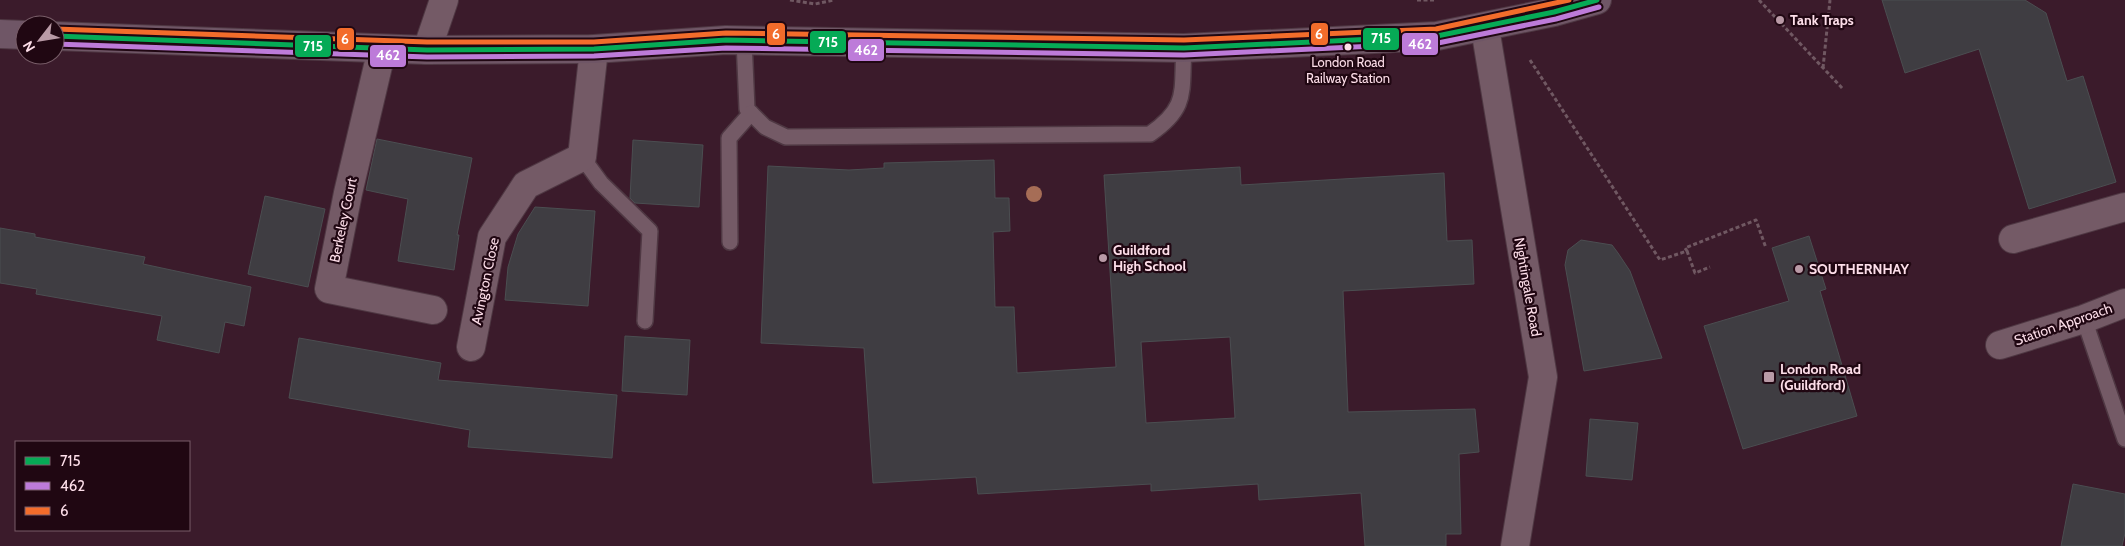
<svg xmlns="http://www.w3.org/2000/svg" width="2125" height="546" viewBox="0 0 2125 546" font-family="Cabin,sans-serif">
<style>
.building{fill:#3f3d42;stroke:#4b4e51;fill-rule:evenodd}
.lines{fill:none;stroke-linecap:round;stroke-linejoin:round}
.service-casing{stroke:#4f3843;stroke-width:18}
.minor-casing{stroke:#4f3843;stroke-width:30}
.primary-casing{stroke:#4f3843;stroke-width:30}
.path{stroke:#705862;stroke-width:3;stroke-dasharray:4 2.5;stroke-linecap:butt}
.service{stroke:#745a66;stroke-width:15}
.minor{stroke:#745a66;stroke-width:28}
.primary{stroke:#6f5666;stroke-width:28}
.bus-1-casing{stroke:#200712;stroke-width:9}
.bus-2-casing{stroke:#200712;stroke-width:9}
.bus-3-casing{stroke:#200712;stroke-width:9}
.bus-1{stroke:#06aa56;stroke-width:5}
.bus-2{stroke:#bd7bd9;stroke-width:5}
.bus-3{stroke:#f36c2b;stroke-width:5}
.tree{fill:#a66d56}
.poi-dot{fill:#b99aa6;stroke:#200712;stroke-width:2}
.bus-dot{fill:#fddee9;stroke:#200712;stroke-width:2}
.labels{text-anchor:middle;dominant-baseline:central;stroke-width:4.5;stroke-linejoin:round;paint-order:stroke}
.bus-label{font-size:13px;fill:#fddee9;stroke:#200712}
.poi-label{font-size:14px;font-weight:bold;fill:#fddee9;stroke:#200712;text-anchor:start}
.street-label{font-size:14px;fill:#fddee9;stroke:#200712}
.line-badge{stroke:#200712;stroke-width:2}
.badge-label{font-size:14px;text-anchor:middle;font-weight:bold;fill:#fff}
</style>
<rect width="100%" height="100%" fill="#3b1b2b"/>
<g class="building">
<polygon points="1882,0 2025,0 2046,13 2067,81 2083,76 2116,182 2029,209 1979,49 1905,73"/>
<polygon points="377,139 472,158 457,235 459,235 454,270 398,261 408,199 366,190"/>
<polygon points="633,140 703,145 699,207 635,203 630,198"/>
<path d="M994,160l1,38h14l1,33 -17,1 2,75h19l3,66 99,-6 -12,-192 136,-8 1,18 203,-12 3,68 25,-1 2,44 -131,7 5,121 127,-3 4,43 -20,2 2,80h-15v12h-81l-4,-53 -102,7 -1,-16 -107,7v-7l-173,10 -2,-17 -103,6 -9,-135 -103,-5 7,-177 81,4 35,-2v-5zM1230,337l5,81 -89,5 -5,-81z"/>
<polygon points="265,196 325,209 308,287 248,274"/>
<polygon points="535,207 595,211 588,306 505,300 508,267 518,234"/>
<polygon points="0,228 35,234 35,237 145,257 143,264 251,287 244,326 225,322 219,353 157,340 162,316 36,294 37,289 0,283"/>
<polygon points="1809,236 1826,289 1820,291 1857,416 1743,449 1704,326 1789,301 1772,248"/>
<polygon points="1581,240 1612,245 1618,253 1630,271 1662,358 1584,371 1565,265 1568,250"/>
<polygon points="625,336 690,340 687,395 622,391"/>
<polygon points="299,338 441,363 438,380 617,395 612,458 468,447 470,430 289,398"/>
<polygon points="1590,419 1638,423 1632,480 1586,476"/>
<polygon points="2073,484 2125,494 2125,533 2122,546 2061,546"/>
</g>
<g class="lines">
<defs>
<g id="service">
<path d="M744,40l3,69 18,18 21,10 364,-3c39,-27 31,-42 34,-86"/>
<polyline points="582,157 601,183 650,231 645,321"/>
<polyline points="730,242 729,138 751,113"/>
<polyline points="2084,319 2125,439"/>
</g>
<g id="minor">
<polyline points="1485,28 1543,377 1515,546"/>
<polyline points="382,49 348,193 329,289 433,310"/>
<polyline points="427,50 444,0"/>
<polyline points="2013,239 2125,207"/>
<polyline points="2000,345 2084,319 2125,303"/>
<polyline points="471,347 492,237 526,185 582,157 594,49"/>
</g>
<g id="primary">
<polyline points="0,34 25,35"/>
<polyline points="55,36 427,50 594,49 726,40 1184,48 1437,36 1554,12 1597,0"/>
</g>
</defs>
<use href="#service" class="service-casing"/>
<use href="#minor" class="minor-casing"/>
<use href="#primary" class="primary-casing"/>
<g class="path">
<polyline points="790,0 815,4 834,0"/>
<polyline points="1417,0 1434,0"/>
<polyline points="1759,0 1843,89"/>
<polyline points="1530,60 1660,260 1687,251 1685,248 1756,220 1766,248"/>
<polyline points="1823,68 1830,0"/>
<polyline points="1687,251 1695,273 1710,267"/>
</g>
<use href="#service" class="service"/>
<use href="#minor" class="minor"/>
<use href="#primary" class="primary"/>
<defs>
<polyline id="bus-1" points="55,36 427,50 594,49 726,40 1184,48 1437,36 1554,12 1597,0"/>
<polyline id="bus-2" points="55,44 427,57 594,56 726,48 1184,55 1438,43 1556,19 1599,7"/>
<polyline id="bus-3" points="55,29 427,42 594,42 726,33 1184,40 1436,29 1569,0"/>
</defs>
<use href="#bus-1" class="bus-1-casing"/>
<use href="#bus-2" class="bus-2-casing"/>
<use href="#bus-3" class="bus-3-casing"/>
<use href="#bus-1" class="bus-1"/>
<use href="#bus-2" class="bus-2"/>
<use href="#bus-3" class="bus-3"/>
</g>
<circle class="tree" cx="1034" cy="194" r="8"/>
<g class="poi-dot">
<circle cx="1780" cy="20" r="5"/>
<circle cx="1103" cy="258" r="5"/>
<circle cx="1799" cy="269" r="5"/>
<rect x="1763" y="371" width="12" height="12" rx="2.5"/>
</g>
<circle class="bus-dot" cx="1348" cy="47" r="4.5"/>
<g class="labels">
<g class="bus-label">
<text x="1348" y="62">London Road<tspan x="1348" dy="16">Railway Station</tspan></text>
</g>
<g class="poi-label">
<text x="1790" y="20">Tank Traps</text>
<text x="1113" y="250">Guildford<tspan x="1113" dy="16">High School</tspan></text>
<text x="1809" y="269">SOUTHERNHAY</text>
<text x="1780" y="369">London Road<tspan x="1780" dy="16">(Guildford)</tspan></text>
</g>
<g class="street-label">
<text transform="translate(343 220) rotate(-78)">Berkeley Court</text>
<text transform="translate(485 281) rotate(-78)">Avington Close</text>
<text transform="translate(1528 287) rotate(80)">Nightingale Road</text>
<text transform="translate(2063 324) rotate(-19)">Station Approach</text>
</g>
</g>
<g class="line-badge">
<rect x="766" y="22" width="20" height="24" rx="5" fill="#f36c2b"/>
<rect x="1310" y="22" width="19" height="24" rx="5" fill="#f36c2b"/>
<rect x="1362" y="27" width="38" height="24" rx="5" fill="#06aa56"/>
<rect x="336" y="27" width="19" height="24" rx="5" fill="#f36c2b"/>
<rect x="809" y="30" width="38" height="24" rx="5" fill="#06aa56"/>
<rect x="1401" y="32" width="38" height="24" rx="5" fill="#bd7bd9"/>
<rect x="294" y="34" width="38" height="24" rx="5" fill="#06aa56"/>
<rect x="847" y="38" width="38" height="24" rx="5" fill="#bd7bd9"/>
<rect x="369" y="44" width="38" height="24" rx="5" fill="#bd7bd9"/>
</g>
<g class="badge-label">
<text x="776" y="39">6</text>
<text x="1319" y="39">6</text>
<text x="1381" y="43">715</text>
<text x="345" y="44">6</text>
<text x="828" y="47">715</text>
<text x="1420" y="49">462</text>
<text x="313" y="51">715</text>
<text x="866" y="55">462</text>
<text x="388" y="60">462</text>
</g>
<rect x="15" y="441" width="175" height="90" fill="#200712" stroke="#785d68"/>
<rect x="25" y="457" width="25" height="8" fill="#06aa56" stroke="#785d68"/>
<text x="60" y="466" font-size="15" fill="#fddee9">715</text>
<rect x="25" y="482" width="25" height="8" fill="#bd7bd9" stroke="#785d68"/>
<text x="60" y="491" font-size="15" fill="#fddee9">462</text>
<rect x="25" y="507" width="25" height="8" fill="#f36c2b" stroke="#785d68"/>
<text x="60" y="516" font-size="15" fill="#fddee9">6</text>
<g transform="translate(40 40) rotate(239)"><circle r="24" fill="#200712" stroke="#785d68"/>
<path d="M0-4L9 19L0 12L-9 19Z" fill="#b99aa6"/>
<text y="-8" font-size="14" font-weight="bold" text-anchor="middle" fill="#fddee9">N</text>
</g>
</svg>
